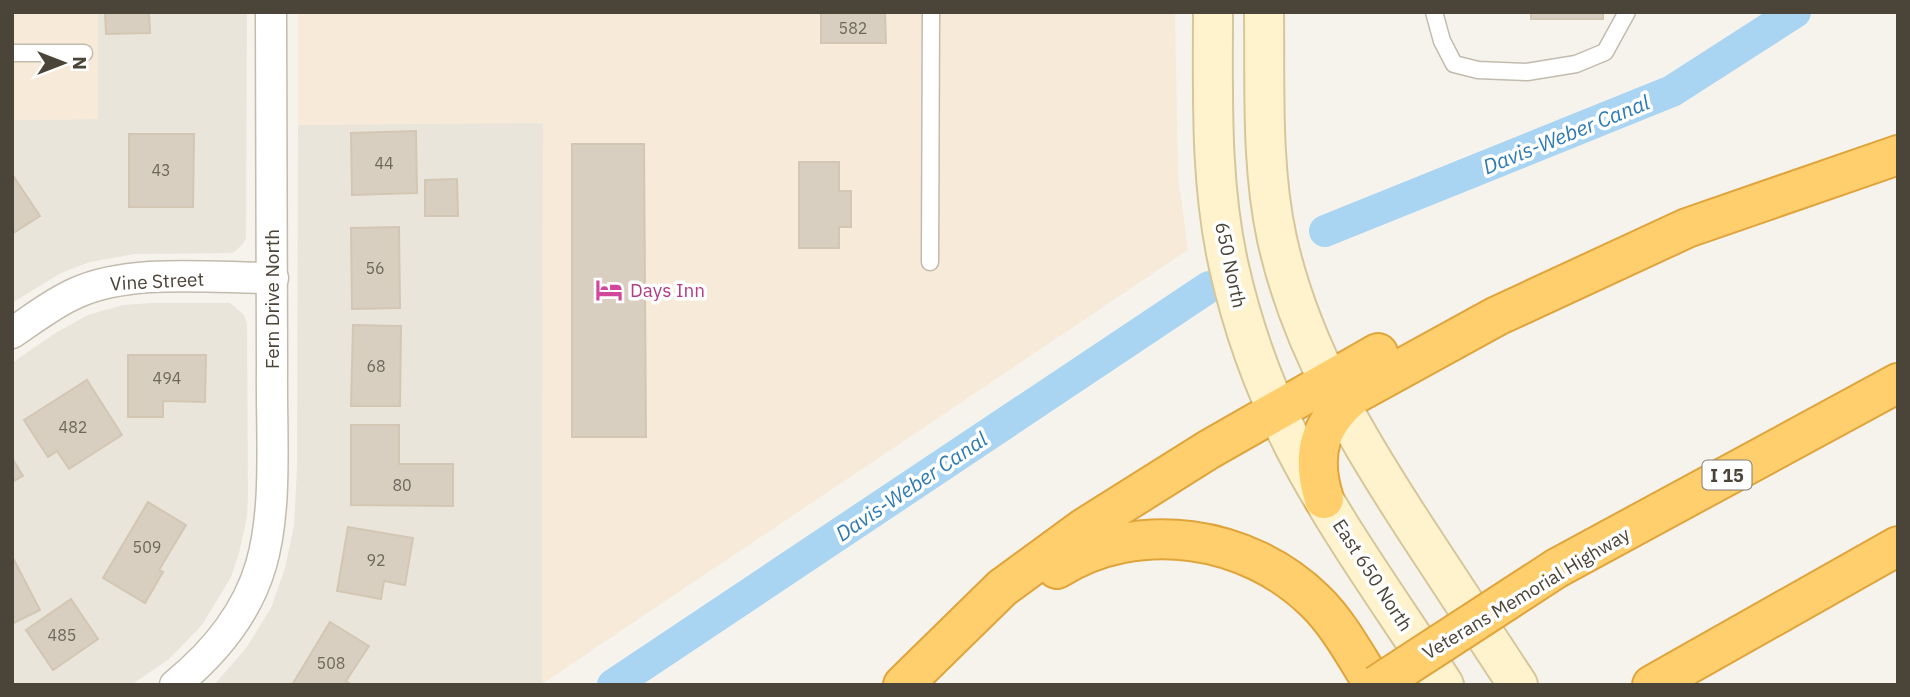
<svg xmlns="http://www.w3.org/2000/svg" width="1910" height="697" viewBox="0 0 1910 697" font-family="'IBM Plex Sans',sans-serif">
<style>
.residential{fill:#eae5da}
.commercial{fill:#f7ead8}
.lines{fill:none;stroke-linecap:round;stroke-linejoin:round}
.canal{stroke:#a9d4f2;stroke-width:32}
.building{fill:#d8cfc1;stroke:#d3c7b4;stroke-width:2}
.service-casing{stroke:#c2bbae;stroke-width:19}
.minor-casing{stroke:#c2bbae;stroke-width:33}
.secondary-casing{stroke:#d6c79b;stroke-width:42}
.motorway-casing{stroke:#e0a43c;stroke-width:42}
.service{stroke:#fff;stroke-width:16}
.minor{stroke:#fff;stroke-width:30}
.secondary{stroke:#fff3cd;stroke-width:38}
.motorway{stroke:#ffcf6e;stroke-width:38}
.motorway-bridge-casing{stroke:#e0a43c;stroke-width:42;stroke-linecap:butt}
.motorway-bridge{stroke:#ffcf6e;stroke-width:38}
.labels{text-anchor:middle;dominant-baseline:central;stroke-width:7;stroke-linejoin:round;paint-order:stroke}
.number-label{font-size:16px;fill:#6e675b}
.shield{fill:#fff;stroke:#817c74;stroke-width:2}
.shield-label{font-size:18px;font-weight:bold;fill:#4b4439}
.street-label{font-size:19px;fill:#4b4439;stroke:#fff}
.hotel-label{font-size:19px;fill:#b23c85;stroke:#fff;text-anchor:start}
.water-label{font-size:21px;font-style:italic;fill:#2e7ab2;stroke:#fff}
</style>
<rect width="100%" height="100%" fill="#f6f3ec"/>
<g class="residential">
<polygon points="98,12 247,12 246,238 243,244 233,253 134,254 90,262 61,273 12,303 12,120 98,119"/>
<polygon points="543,122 542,684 214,685 246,648 271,608 285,568 294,526 297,468 298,125"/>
<polygon points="151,303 230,303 244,315 247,324 248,494 247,517 239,553 231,577 202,625 169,659 131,685 12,685 12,363 57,332 88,315 123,305"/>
</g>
<g class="commercial">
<polygon points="12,12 98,12 98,119 12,120"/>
<polygon points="298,12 1175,12 1178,175 1188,250 542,684 543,123 298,125"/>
</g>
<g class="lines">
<g class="canal">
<polyline points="1325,231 1672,91 1795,12"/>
<polyline points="613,685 1209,287"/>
</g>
</g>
<g class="building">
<polygon points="105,12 149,12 150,33 106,34"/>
<polygon points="821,12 885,12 886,43 821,43"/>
<rect x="1531" y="12" width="72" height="7"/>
<polygon points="416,131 417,193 352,195 351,133"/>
<polygon points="129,134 194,134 193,207 129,207"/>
<polygon points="572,144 644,144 646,437 572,437"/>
<polygon points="799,162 839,162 839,191 851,191 851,227 839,227 839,248 799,248"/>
<polygon points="12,174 40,216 12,234"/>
<polygon points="457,179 458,216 425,216 425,180"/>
<polygon points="399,227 400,308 352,309 351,228"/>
<polygon points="353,325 401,326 400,406 351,406"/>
<polygon points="128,355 206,355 205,402 163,401 163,417 128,417"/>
<polygon points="87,380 122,435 69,469 57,451 48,457 24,420"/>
<polygon points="351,425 399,425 399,464 453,464 453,506 351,505"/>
<polygon points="12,458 23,476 12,482"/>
<polygon points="148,502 186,525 159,570 163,572 145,603 103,578"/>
<polygon points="348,527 413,538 405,585 384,581 381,599 337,591"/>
<polygon points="13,558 40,610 12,624 12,559"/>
<polygon points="71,599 98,639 53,670 26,630"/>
<polygon points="330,622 369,646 346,681 352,685 292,685"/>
</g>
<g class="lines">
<defs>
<g id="service">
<polyline points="1434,12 1442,41 1454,64 1478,70 1527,72 1576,64 1605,52 1627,12"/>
<polyline points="12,53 84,53"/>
<polyline points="930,262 931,12"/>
</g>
<g id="minor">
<path d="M12,333c21,-14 41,-30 64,-40 55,-25 136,-15 197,-15"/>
<path d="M175,685c38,-31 72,-72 86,-120 17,-58 10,-135 11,-196 0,-119 0,-238 -1,-357"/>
</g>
<g id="secondary">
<path d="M1213,12c0,85 -3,171 16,255 14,62 36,123 65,179 42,82 100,161 150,239"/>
<path d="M1264,12c1,76 -3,153 13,227 24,109 82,203 142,295 33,50 66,100 99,151"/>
</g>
<g id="motorway">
<path d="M1324,499c-14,-44 -5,-76 31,-105l142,-78 190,-88 211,-73"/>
<polyline points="1557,568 1898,383"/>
<path d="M1057,569c81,-51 191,-34 258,32 24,23 41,56 59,84"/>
<polyline points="903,685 1002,588 1084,528 1208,450 1378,353"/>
<polyline points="1652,685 1898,546"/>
</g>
</defs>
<use href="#service" class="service-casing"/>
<use href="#minor" class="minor-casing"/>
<use href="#secondary" class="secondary-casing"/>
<use href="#motorway" class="motorway-casing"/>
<use href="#service" class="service"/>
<use href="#minor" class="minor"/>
<use href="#secondary" class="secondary"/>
<use href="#motorway" class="motorway"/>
<defs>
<polyline id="motorway-bridge" points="1377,685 1557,568"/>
</defs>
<use href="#motorway-bridge" class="motorway-bridge-casing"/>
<use href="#motorway-bridge" class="motorway-bridge"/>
</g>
<defs>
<symbol id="hotel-bare" viewBox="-9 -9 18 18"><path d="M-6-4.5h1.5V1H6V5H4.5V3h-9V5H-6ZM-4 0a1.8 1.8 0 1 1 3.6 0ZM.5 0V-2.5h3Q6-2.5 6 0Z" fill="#d1479c" stroke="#fff" stroke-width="2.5" paint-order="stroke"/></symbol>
</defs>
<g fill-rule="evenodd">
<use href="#hotel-bare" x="590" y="271" width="38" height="38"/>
</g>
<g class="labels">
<g class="number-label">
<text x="853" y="28">582</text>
<text x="384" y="163">44</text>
<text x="161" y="170">43</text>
<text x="375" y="268">56</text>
<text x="376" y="366">68</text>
<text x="167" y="378">494</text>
<text x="73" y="427">482</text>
<text x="402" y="485">80</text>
<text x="147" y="547">509</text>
<text x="376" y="560">92</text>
<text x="62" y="635">485</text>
<text x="331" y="663">508</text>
</g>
<rect class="shield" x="1702.5" y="460.5" width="49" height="29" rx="5"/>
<g class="shield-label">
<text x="1727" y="475">I 15</text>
</g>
<g class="street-label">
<text transform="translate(1231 265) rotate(78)">650 North</text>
<text transform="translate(157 281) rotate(-3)">Vine Street</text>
<text transform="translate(272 299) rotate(-90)">Fern Drive North</text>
<text transform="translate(1373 575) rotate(57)">East 650 North</text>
<text transform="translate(1526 593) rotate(-31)">Veterans Memorial Highway</text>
</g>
<g class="hotel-label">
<text x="630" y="290">Days Inn</text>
</g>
<g class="water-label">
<text transform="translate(1566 134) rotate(-22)">Davis-Weber Canal</text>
<text transform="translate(911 486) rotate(-34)">Davis-Weber Canal</text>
</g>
</g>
<rect width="1910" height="697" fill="none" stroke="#4b4439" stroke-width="28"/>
<g transform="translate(63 63) rotate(90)" stroke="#ffffff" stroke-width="5" paint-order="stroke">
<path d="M0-5L12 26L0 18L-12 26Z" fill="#4b4439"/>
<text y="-10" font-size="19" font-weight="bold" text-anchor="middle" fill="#4b4439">N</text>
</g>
</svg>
